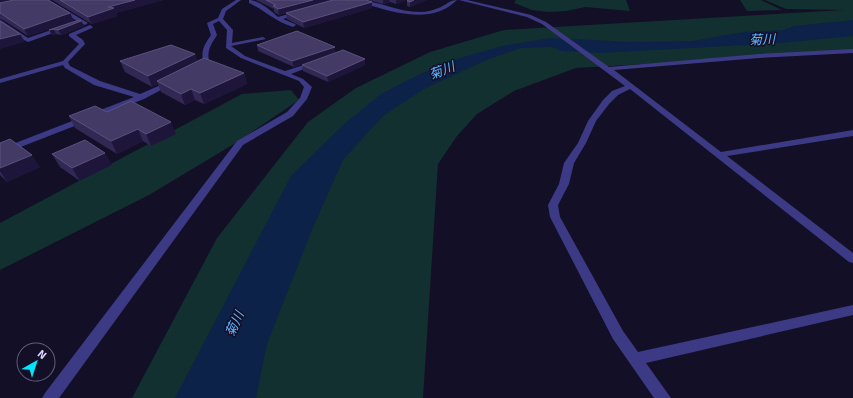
<svg xmlns="http://www.w3.org/2000/svg" width="853" height="398" viewBox="0 0 853 398" font-family="Signika,'Noto Sans JP',sans-serif">
<style>
.green{fill:#12302f}
.water{fill:#0c2248}
.lines{fill:none;stroke-linecap:round;stroke-linejoin:round}
.minor{fill:#3d3a85;fill-rule:evenodd}
.wall{fill:#312854}
.shaded-wall{fill:#1d163a}
.building{fill:#433a66;stroke:#5a527e}
.labels{text-anchor:middle;dominant-baseline:central;stroke-width:3;stroke-linejoin:round;paint-order:stroke}
.water-label{font-size:13px;font-style:italic;fill:#62b6ff;stroke:#130f26}
</style>
<rect width="100%" height="100%" fill="#130f26"/>
<g class="green">
<polygon points="516,0 626,0 630,11 585,7 567,11 548,12 532,10 514,3"/>
<polygon points="740,0 761,0 782,10 747,11"/>
<polygon points="765,0 853,0 853,52 576,68 514,91 477,114 457,136 438,164 423,398 132,398 217,238 308,122 356,88 430,52 504,30 843,10 786,9"/>
<polygon points="291,90 299,100 234,144 149,195 0,270 0,223 242,94"/>
</g>
<polygon class="water" points="853,20 853,36 781,43 601,53 562,51 552,47 521,48 489,59 424,89 383,116 343,160 314,225 267,344 256,398 175,398 291,176 343,125 381,94 420,74 463,57 502,46 526,42 549,38 634,42 692,41 744,32 784,30 794,26"/>
<g class="lines">
<g class="minor">
<polygon points="43,0 49,0 88,23 85,25 81,23 28,42 18,37 0,24 0,20 2,21 28,38 77,21"/>
<path d="M236,0h5l-15,11 -3,8 10,11 -1,13 31,-6 3,2 -35,7 14,10 40,15 28,-9h4v2l-26,10 12,5 9,8 -5,12 -14,17 -50,29 -184,253h-17l3,-5 192,-252 50,-29 13,-14 4,-11 -5,-6 -58,-23 -15,-10 1,-18 -8,-9 -6,3 4,11c-7,11 -11,17 -7,30l-5,4 -5,-1 4,-4c-4,-12 0,-19 7,-29l-4,-12 11,-5 4,-9z"/>
<path d="M249,0c9,0 21,10 29,17l21,-6 3,2 -19,6 12,5 1,1 -3,2c-19,-6 -27,-16 -44,-24z"/>
<path d="M356,0c21,0 41,12 64,12 7,0 14,-2 21,-5 6,-3 9,-7 16,-7 -22,22 -54,15 -81,7 -7,-2 -15,-3 -20,-7z"/>
<polygon points="459,0 467,0 531,15 546,22 609,67 759,54 853,49 853,53 759,58 614,70 721,152 853,130 853,136 727,156 853,253 853,263 849,262 630,89 618,95 609,104 596,121 586,143 574,163 569,184 558,205 560,217 623,331 638,352 853,305 853,315 646,363 671,398 654,398 613,339 550,217 548,205 559,184 564,163 578,143 588,121 603,100 612,91 625,86 542,24 527,17"/>
<polygon points="90,25 93,27 92,28 76,35 83,40 85,44 68,62 70,66 100,81 140,94 170,81 172,80 176,82 144,99 0,155 0,149 134,97 94,85 65,68 63,65 0,83 0,79 63,61 79,44 69,36 69,34"/>
</g>
</g>
<g class="wall">
<polygon points="0,0 74,21 28,36 3,20 0,19"/>
<polygon points="52,0 163,0 116,13 117,16 92,24"/>
<polygon points="256,0 366,0 372,2 372,8 304,28 287,19 286,13 279,15 274,12 274,9"/>
<polygon points="368,0 406,0 396,4 390,2 383,4"/>
<polygon points="427,0 410,7 407,6 407,1"/>
<polygon points="81,21 84,26 61,35 56,34 52,35 49,30"/>
<polygon points="257,45 335,47 335,52 294,67 258,51"/>
<polygon points="195,54 197,61 244,73 247,84 204,104 195,100 185,105 161,92 158,84 152,87 125,72 120,61"/>
<polygon points="302,65 365,65 328,82 303,71"/>
<polygon points="107,112 176,134 151,146 143,141 117,154 75,128 69,116"/>
<polygon points="0,143 40,167 7,182 0,175"/>
<polygon points="52,154 112,165 80,181 60,167"/>
</g>
<g class="shaded-wall">
<polygon points="0,0 23,0 0,4"/>
<polygon points="135,0 163,0 116,13 117,16 92,24 88,17 108,7"/>
<polygon points="313,0 334,0 279,15 278,9"/>
<polygon points="383,0 389,0 390,2 383,4"/>
<polygon points="396,0 406,0 396,4"/>
<polygon points="414,0 427,0 410,7 410,2"/>
<polygon points="372,2 372,8 304,28 303,22"/>
<polygon points="70,13 74,21 28,36 24,29"/>
<polygon points="81,21 84,26 61,35 58,30"/>
<polygon points="54,29 56,34 52,35 49,30"/>
<polygon points="20,34 25,42 0,49 0,39"/>
<polygon points="335,47 335,52 294,67 292,61"/>
<polygon points="195,54 198,65 157,81 158,84 152,87 148,76"/>
<polygon points="365,59 365,65 328,82 327,76"/>
<polygon points="244,73 247,84 204,104 200,93"/>
<polygon points="191,89 195,100 185,105 181,94"/>
<polygon points="171,122 176,134 151,146 146,134"/>
<polygon points="138,129 143,141 117,154 111,141"/>
<polygon points="105,153 112,165 80,181 72,168"/>
<polygon points="32,155 40,167 7,182 0,171 0,168"/>
</g>
<g class="building">
<polygon points="14,0 48,0 70,13 24,29 0,13 0,3"/>
<polygon points="60,0 135,0 108,7 114,8 88,17"/>
<polygon points="266,0 313,0 278,9 273,6 276,5"/>
<polygon points="333,0 366,0 372,2 303,22 286,13"/>
<polygon points="408,0 414,0 410,2 407,1"/>
<polygon points="79,20 81,21 58,30 54,29 49,30"/>
<polygon points="0,21 20,34 0,39"/>
<polygon points="297,31 335,47 292,61 257,45"/>
<polygon points="171,45 195,54 148,76 120,61"/>
<polygon points="343,50 365,59 327,76 302,65"/>
<polygon points="204,58 244,73 200,93 191,89 181,94 157,81"/>
<polygon points="131,101 171,122 146,134 138,129 111,141 69,116 95,106 107,112"/>
<polygon points="10,139 32,155 0,168 0,143"/>
<polygon points="85,140 105,153 72,168 52,154"/>
</g>
<g class="labels">
<g class="water-label">
<text transform="translate(762 40) rotate(-2)">菊川</text>
<text transform="translate(442 71) rotate(-21)">菊川</text>
<text transform="translate(235 324) rotate(-66)">菊川</text>
</g>
</g>
<g transform="translate(36 362) rotate(39)"><circle r="19" fill="#130f26" stroke="#625e7d"/>
<path d="M0-3L7 15L0 10L-7 15Z" fill="#00e5ff"/>
<text y="-6" font-size="11" font-weight="bold" text-anchor="middle" fill="#d9d4ff">N</text>
</g>
</svg>
